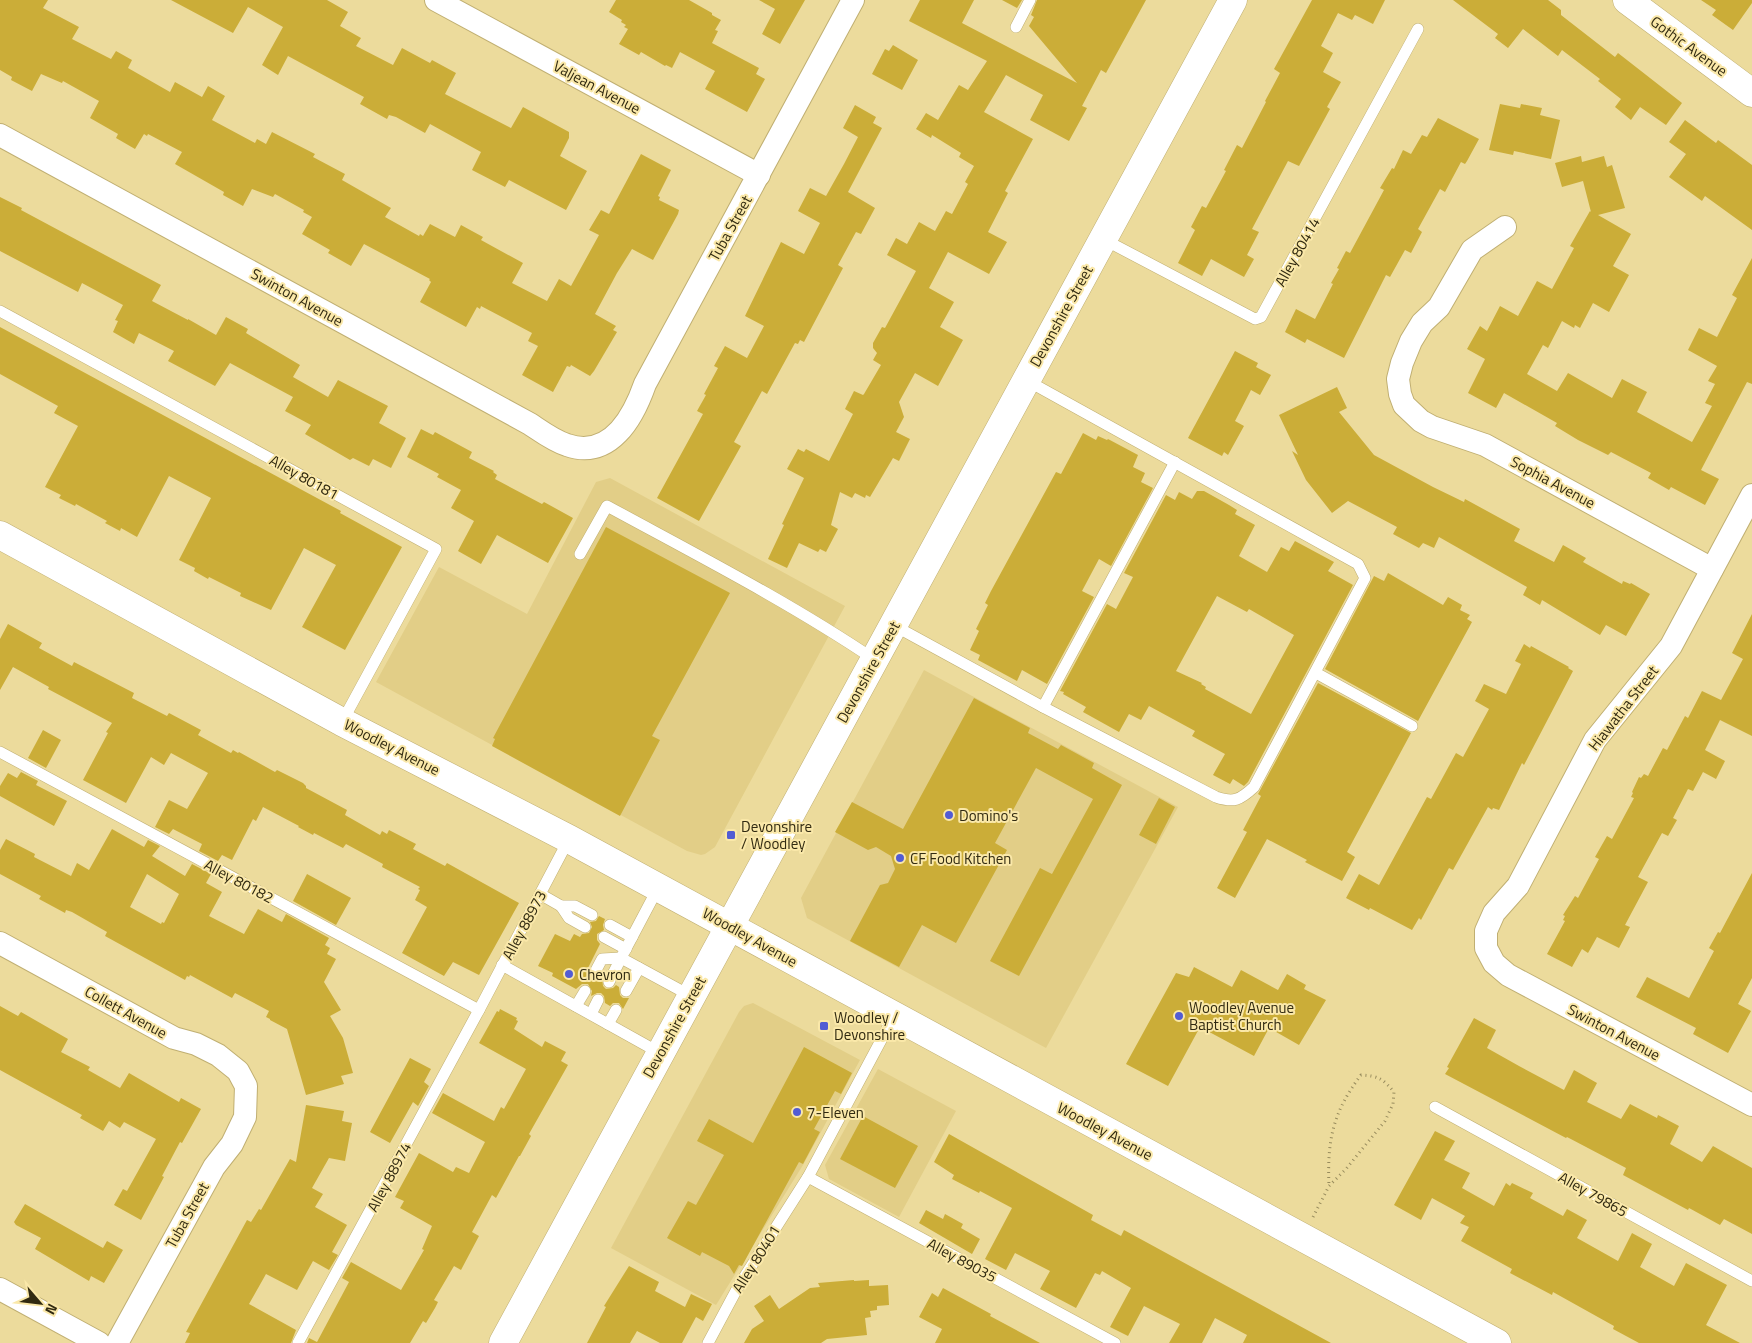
<svg xmlns="http://www.w3.org/2000/svg" width="1752" height="1343" viewBox="0 0 1752 1343" font-family="'Titillium Web',sans-serif">
<style>
.built{fill:#e2ce87}
.building{fill:#cbad38;fill-rule:evenodd}
.lines{fill:none;stroke-linecap:round;stroke-linejoin:round}
.service-casing{stroke:#c0af72;stroke-width:12}
.minor-casing{stroke:#c0af72;stroke-width:24}
.tertiary-casing{stroke:#c0af72;stroke-width:29}
.primary-casing{stroke:#c0af72;stroke-width:29}
.path{stroke:#978b5d;stroke-width:3;stroke-dasharray:1 4;stroke-linecap:butt}
.service{stroke:#fff;stroke-width:11}
.minor{stroke:#fff;stroke-width:22}
.tertiary{stroke:#fff;stroke-width:28}
.primary{stroke:#fff;stroke-width:28}
.poi-dot{fill:#525cd3;stroke:#fae8a9;stroke-width:2}
.labels{text-anchor:middle;dominant-baseline:central;stroke-width:4;stroke-linejoin:round;paint-order:stroke}
.street-label{font-size:15px;fill:#312a11;stroke:#fae8a9}
.poi-label{font-size:15px;fill:#312a11;stroke:#fae8a9;text-anchor:start}
</style>
<rect width="100%" height="100%" fill="#ecdb9c"/>
<g class="built">
<polygon points="610,478 845,606 715,847 705,854 701,855 687,851 376,682 439,567 527,614 596,482"/>
<polygon points="924,670 1178,807 1046,1048 807,918 801,898"/>
<polygon points="753,1003 860,1060 803,1165 716,1305 611,1248 739,1012 744,1006"/>
<polygon points="878,1069 956,1111 899,1217 829,1179 825,1165"/>
</g>
<g class="building">
<polygon points="0,0 48,0 43,8 79,27 72,39 111,59 116,51 132,60 128,68 170,92 175,82 202,97 208,86 225,96 212,120 255,143 257,139 266,144 272,132 315,154 313,157 345,174 342,180 391,208 385,217 419,236 420,234 423,236 430,224 455,237 461,225 483,237 481,240 523,263 512,283 547,301 559,279 571,286 599,235 589,230 601,210 609,214 641,154 671,170 658,196 660,197 659,200 679,210 678,214 653,260 632,249 617,273 595,314 616,326 613,330 617,332 594,371 590,376 571,365 570,367 567,366 553,392 522,375 538,346 528,341 532,333 481,306 480,309 477,307 466,327 420,302 431,282 429,280 430,279 364,244 351,266 328,253 330,250 302,234 312,217 303,212 304,210 275,194 273,197 252,189 243,206 223,195 224,192 175,164 182,152 148,134 147,136 144,134 135,149 116,138 118,134 90,118 99,101 63,81 62,83 41,74 32,91 11,80 12,77 0,70"/>
<polygon points="171,0 327,0 348,12 340,26 361,38 356,46 393,65 402,48 430,63 432,60 456,73 445,94 511,128 523,107 569,132 569,138 560,156 587,171 566,210 509,180 505,187 472,170 481,152 430,124 425,133 396,117 389,115 387,119 360,104 364,97 288,56 278,75 262,65 283,27 248,7 233,33"/>
<polygon points="616,0 689,0 712,13 712,15 721,20 715,30 718,31 712,43 759,68 756,74 765,79 747,112 705,89 715,71 680,52 672,68 666,65 665,66 641,52 639,55 619,44 628,29 624,27 626,25 621,22 622,20 609,12"/>
<polygon points="759,0 805,0 780,44 762,34 775,9"/>
<polygon points="920,0 974,0 962,23 1077,83 1029,26 1034,17 1031,15 1037,0 1146,0 1106,73 1101,70 1082,106 1087,108 1069,141 1030,120 1043,95 1006,75 984,112 1033,139 1005,191 1008,193 988,232 1007,242 989,274 948,252 929,288 954,302 940,327 963,340 938,386 915,373 899,402 904,417 896,432 910,439 899,461 893,458 870,497 866,495 865,498 855,493 852,498 840,492 831,525 838,529 826,552 820,549 818,552 799,543 787,568 768,559 784,525 782,524 804,478 787,469 798,449 804,452 806,449 829,461 853,414 845,409 854,391 863,395 864,394 881,365 873,360 877,353 873,348 873,343 882,327 885,328 916,271 887,255 896,238 907,244 919,222 935,231 946,211 952,214 968,184 965,182 974,166 959,157 961,153 932,135 931,138 916,129 926,113 938,120 959,85 968,90 987,61 909,21"/>
<polygon points="1002,0 1022,0 1017,8"/>
<polygon points="1312,0 1385,0 1373,24 1355,15 1352,20 1338,13 1321,46 1333,53 1323,72 1341,82 1327,107 1330,109 1299,166 1288,161 1252,229 1259,232 1247,255 1254,259 1244,277 1211,259 1202,276 1178,263 1195,230 1191,227 1202,206 1206,208 1226,171 1224,170 1237,145 1242,148 1266,102 1265,101 1280,73 1274,69"/>
<polygon points="1453,0 1548,0 1561,10 1561,15 1615,57 1618,53 1682,103 1666,125 1640,107 1631,120 1615,107 1621,99 1598,81 1600,79 1562,50 1558,56 1523,29 1508,48 1495,38 1498,34"/>
<polygon points="1701,0 1752,0 1752,3 1733,30 1712,15 1716,10"/>
<polygon points="893,45 918,60 902,90 872,74 885,49 889,51"/>
<polygon points="1500,104 1520,108 1521,104 1542,108 1540,115 1560,120 1551,159 1514,151 1513,155 1489,150"/>
<polygon points="855,105 876,117 873,123 882,128 848,192 875,208 861,234 856,232 838,265 843,268 804,342 800,340 798,344 795,343 767,394 762,391 734,442 741,446 699,521 657,498 703,414 697,411 706,395 704,394 718,368 714,366 725,346 747,358 764,326 745,316 781,242 804,254 820,223 798,211 810,188 826,196 844,164 858,137 843,128"/>
<polygon points="1438,118 1479,139 1467,161 1465,164 1461,162 1445,192 1440,189 1418,229 1422,232 1411,253 1405,250 1390,277 1386,275 1344,358 1307,339 1305,343 1285,332 1296,309 1315,319 1333,284 1331,283 1339,269 1337,268 1346,251 1350,253 1384,190 1380,188 1392,168 1394,169 1403,150 1411,154 1422,135 1427,137"/>
<polygon points="1685,120 1716,143 1718,140 1752,165 1752,230 1705,196 1702,201 1669,177 1686,154 1669,142"/>
<polygon points="1581,156 1582,162 1604,156 1607,167 1612,165 1625,208 1598,215 1631,234 1613,266 1629,275 1609,312 1593,303 1580,328 1575,325 1574,328 1562,321 1548,348 1543,345 1527,374 1557,391 1568,373 1612,398 1622,379 1647,392 1637,412 1692,442 1712,406 1705,403 1715,384 1708,381 1717,366 1688,350 1699,328 1717,337 1737,298 1732,295 1752,258 1752,384 1747,382 1701,470 1719,479 1705,505 1671,487 1669,490 1648,478 1651,473 1611,452 1608,455 1578,440 1555,426 1557,423 1504,393 1496,408 1468,393 1485,359 1467,349 1480,326 1487,331 1500,306 1518,316 1537,281 1552,289 1574,248 1570,246 1590,211 1591,212 1583,181 1562,187 1555,163"/>
<polygon points="0,197 22,208 21,210 161,285 152,301 188,320 188,319 216,335 226,317 248,329 246,333 300,365 293,377 328,397 338,380 388,406 379,423 406,438 391,468 373,459 369,466 353,458 350,460 305,434 311,425 285,411 293,397 230,363 215,386 168,361 174,351 139,333 134,344 113,332 118,321 115,320 123,305 82,283 78,292 0,251"/>
<polygon points="0,327 341,511 340,513 402,547 345,650 302,627 336,565 304,548 271,610 240,596 241,593 209,577 208,579 194,571 195,568 179,560 211,498 169,476 137,537 121,528 120,531 105,523 107,521 76,504 75,506 59,498 61,495 45,487 78,426 54,413 58,406 0,374"/>
<polygon points="1235,351 1258,363 1256,367 1271,375 1260,395 1251,390 1235,421 1244,426 1228,455 1224,452 1222,456 1188,438"/>
<polygon points="1337,387 1347,408 1339,412 1374,455 1433,487 1464,502 1465,499 1520,529 1514,541 1554,562 1563,545 1586,558 1583,562 1622,584 1623,581 1630,584 1631,583 1650,594 1626,636 1606,625 1600,635 1542,600 1540,605 1523,595 1527,587 1439,537 1434,548 1423,543 1419,548 1393,534 1397,527 1348,501 1332,513 1306,480 1292,451 1298,455 1279,415"/>
<polygon points="421,429 433,435 435,432 472,452 469,458 494,471 493,472 497,475 495,479 542,504 544,502 573,518 548,563 497,535 481,564 458,551 474,521 451,508 461,490 437,477 439,474 407,457"/>
<polygon points="1083,433 1096,440 1098,436 1107,440 1108,439 1138,455 1133,467 1145,473 1141,482 1153,488 1111,566 1099,559 1082,591 1094,597 1047,684 1022,670 1017,681 978,660 980,655 970,650 979,631 976,629 988,605 985,603 991,591 1056,472 1061,474"/>
<path d="M1197,491h7l25,14 8,5 -2,4 20,11 -16,31 28,16 14,-25 8,4 6,-10 39,21 -6,9 25,14 -105,197 -4,4 -11,-7 -3,5 -17,-9 12,-21 -33,-18 3,-5 -46,-25 -8,14 -12,-6 -10,18 -36,-20 3,-5 -23,-13 1,-2 -4,-1 47,-87 9,5 17,-32 -9,-4 42,-78 9,5 4,-8 13,7zM1217,596l30,16 2,-3 45,26 -43,79 -46,-25 1,-2 -5,-3 1,-1 -26,-12z"/>
<polygon points="606,527 730,593 652,736 660,740 620,816 492,746 495,739 493,738"/>
<polygon points="1388,573 1443,605 1448,597 1462,605 1460,610 1470,615 1467,619 1472,622 1418,721 1325,669 1374,576 1384,581"/>
<polygon points="1752,614 1752,736 1720,720 1705,750 1725,761 1716,779 1703,772 1693,791 1688,789 1673,818 1677,820 1668,836 1662,833 1638,877 1648,882 1625,925 1630,927 1619,948 1597,937 1588,953 1582,949 1572,967 1547,954 1565,921 1563,920 1565,916 1563,915 1575,896 1578,898 1599,859 1595,857 1607,836 1612,839 1634,798 1631,797 1633,793 1632,792 1639,777 1641,778 1644,774 1648,776 1663,748 1667,750 1685,716 1688,718 1702,691 1721,700 1743,659 1732,653"/>
<polygon points="8,624 42,643 39,648 72,666 74,662 134,693 132,698 167,716 169,713 201,730 198,735 231,753 233,750 238,753 239,752 275,772 277,770 303,783 306,786 306,788 347,810 345,815 380,835 382,831 387,834 389,830 416,844 413,849 445,866 447,863 519,903 479,975 453,962 444,976 402,953 427,907 415,900 420,890 418,889 420,887 382,867 383,864 346,844 343,848 314,833 313,835 298,827 299,826 263,807 256,821 253,819 232,860 222,855 218,861 199,851 202,844 173,829 169,834 155,827 169,800 187,809 208,773 171,753 164,765 151,757 126,803 83,780 108,733 106,732 112,723 48,689 49,687 13,667 0,690 0,639"/>
<polygon points="1524,644 1530,648 1531,646 1569,667 1568,668 1573,671 1524,765 1522,763 1499,810 1493,808 1492,810 1488,807 1453,870 1449,868 1421,920 1419,918 1412,930 1370,908 1369,910 1346,898 1359,874 1379,885 1427,797 1431,799 1456,753 1463,757 1489,709 1475,701 1484,684 1506,694 1521,664 1515,661"/>
<polygon points="1318,683 1411,733 1347,852 1355,857 1342,881 1305,862 1307,860 1267,839 1235,898 1217,888 1247,832 1243,830 1261,796 1258,794"/>
<polygon points="974,698 1030,728 1028,733 1058,749 1061,745 1094,763 1092,768 1122,785 1019,976 990,961 1040,868 1052,874 1093,799 1036,768 995,843 1007,850 956,943 922,925 899,967 850,941 880,885 888,883 895,869 891,856 876,847 868,850 835,832 852,802 903,829"/>
<polygon points="43,730 61,740 46,768 28,758"/>
<polygon points="21,772 38,781 36,785 67,801 54,826 0,796 0,786 8,773 17,778"/>
<polygon points="1159,798 1175,807 1156,844 1139,835"/>
<path d="M112,829l32,18 4,-7 12,6 -8,10 33,20 7,-12 19,10 -5,9 16,9 -13,24 35,18 14,-25 24,13 4,-8 43,24 -4,7 5,3 -3,6 9,5 -12,23 17,28 -11,6 13,22 10,35 -12,3 3,8 -38,11 -19,-66 -17,-9v-1l-4,-2 3,-6 -34,-18 -3,5 -42,-23 -1,2 -2,-1 -2,4 -80,-44 2,-4 -35,-20 -6,-2 -1,3 -26,-14 2,-3 -41,-22v-24l6,-11 29,15 -1,3 37,19 6,-13 12,7zM147,874l32,20 -15,29 -2,-1 -1,2 -31,-17z"/>
<polygon points="1752,873 1752,978 1738,1004 1751,1011 1728,1053 1693,1034 1696,1028 1636,997 1647,977 1689,998 1714,951 1709,948 1718,932 1720,933"/>
<polygon points="307,874 351,898 336,925 293,901"/>
<polygon points="599,916 605,919 603,925 604,930 597,934 597,940 600,944 587,970 587,975 588,978 594,981 601,977 602,978 603,986 606,989 613,988 616,985 619,987 620,995 623,998 629,998 623,1009 619,1003 613,1003 610,1006 605,1003 604,996 601,993 597,993 591,996 592,991 588,984 582,984 576,989 552,976 553,973 538,966 555,934 570,941 574,934 580,937 582,934 589,933 592,927 590,922 596,921"/>
<polygon points="1194,967 1232,987 1241,970 1278,990 1287,974 1306,985 1304,989 1326,1000 1299,1045 1269,1028 1254,1056 1200,1027 1168,1086 1126,1064 1176,973 1189,977"/>
<polygon points="0,1006 18,1016 21,1012 68,1039 61,1052 90,1067 88,1070 120,1088 129,1073 179,1102 181,1098 201,1109 182,1143 180,1142 162,1176 164,1177 141,1220 114,1205 123,1189 127,1191 156,1139 124,1122 120,1128 109,1121 103,1131 80,1118 82,1115 0,1070"/>
<polygon points="500,1009 517,1018 516,1020 518,1021 514,1029 542,1047 545,1041 566,1052 561,1061 568,1065 529,1134 531,1136 520,1156 519,1156 496,1198 492,1195 472,1232 479,1236 461,1270 454,1266 434,1300 438,1302 435,1308 426,1323 423,1321 410,1343 307,1343 309,1338 317,1342 349,1282 342,1278 351,1262 401,1290 424,1250 422,1249 432,1226 400,1208 404,1201 395,1197 419,1153 453,1172 456,1167 469,1173 485,1142 432,1113 443,1093 494,1121 501,1107 504,1109 526,1069 479,1043 497,1011 499,1012"/>
<polygon points="1474,1018 1496,1030 1487,1048 1519,1066 1564,1090 1574,1070 1597,1083 1587,1102 1621,1119 1630,1104 1657,1118 1658,1115 1679,1126 1670,1144 1702,1162 1713,1146 1752,1168 1752,1234 1724,1219 1720,1225 1689,1208 1688,1210 1623,1175 1626,1168 1567,1137 1566,1138 1445,1074 1449,1068 1447,1067"/>
<polygon points="804,1047 852,1073 841,1094 835,1091 814,1129 820,1132 803,1164 799,1162 742,1266 739,1265 734,1274 729,1266 702,1252 700,1256 667,1238 688,1201 696,1205 724,1155 697,1141 709,1119 753,1143"/>
<polygon points="410,1058 431,1069 424,1082 429,1086 418,1106 413,1102 390,1143 370,1132"/>
<polygon points="306,1105 344,1111 342,1121 352,1123 345,1161 329,1158 312,1188 323,1194 315,1207 347,1225 332,1252 338,1255 329,1270 313,1261 297,1290 266,1274 249,1304 296,1330 291,1343 185,1343 190,1333 186,1332 247,1220 251,1222 259,1209 261,1210 290,1159 296,1162"/>
<polygon points="863,1116 918,1146 895,1188 840,1159"/>
<polygon points="1435,1131 1455,1141 1444,1160 1470,1173 1462,1188 1494,1206 1506,1183 1510,1186 1512,1183 1533,1193 1530,1198 1563,1216 1567,1209 1587,1220 1577,1238 1618,1261 1632,1233 1652,1244 1640,1267 1674,1286 1686,1263 1727,1285 1706,1325 1740,1343 1639,1343 1613,1329 1614,1326 1553,1292 1552,1295 1510,1273 1512,1269 1461,1241 1469,1227 1460,1223 1465,1216 1432,1198 1421,1220 1394,1205"/>
<polygon points="949,1134 1093,1215 1091,1220 1121,1236 1124,1230 1331,1343 1243,1343 1247,1335 1215,1318 1202,1343 1169,1343 1180,1324 1144,1306 1128,1336 1110,1327 1131,1288 1102,1271 1100,1275 1095,1273 1076,1308 1040,1289 1050,1271 1015,1253 1006,1270 985,1259 1012,1208 980,1191 979,1193 952,1179 954,1175 934,1162"/>
<polygon points="25,1204 103,1248 107,1241 123,1250 104,1283 91,1276 89,1281 84,1278 35,1249 41,1238 16,1225 14,1222"/>
<polygon points="926,1210 943,1219 945,1214 963,1224 961,1228 980,1239 972,1254 919,1223"/>
<polygon points="629,1266 659,1282 655,1291 685,1307 691,1294 712,1304 703,1321 696,1317 682,1343 660,1343 637,1331 630,1343 587,1343 606,1307 604,1306"/>
<polygon points="854,1280 854,1281 869,1280 869,1286 888,1285 889,1305 877,1306 877,1310 870,1311 871,1317 865,1318 867,1335 827,1339 821,1343 744,1343 752,1329 764,1321 754,1306 770,1295 779,1309 810,1288 820,1287 818,1283"/>
<polygon points="943,1288 991,1314 990,1316 1040,1343 935,1343 942,1329 919,1317 932,1293 938,1297"/>
</g>
<g class="lines">
<defs>
<g id="service">
<polyline points="1016,27 1030,0"/>
<polyline points="1103,239 1255,319 1261,317 1418,29"/>
<polyline points="0,311 436,549 342,722"/>
<path d="M580,554l27,-48c90,49 182,96 268,154"/>
<path d="M893,625l150,82 173,90c18,6 24,3 38,-10l111,-209 -7,-14 -332,-184"/>
<polyline points="1316,673 1412,726"/>
<polyline points="1043,707 1175,462"/>
<polyline points="0,752 479,1010"/>
<polyline points="658,888 621,958 691,996"/>
<polyline points="540,894 561,906 575,906 592,915"/>
<polyline points="561,906 569,918 585,927"/>
<polyline points="610,925 632,937"/>
<polyline points="604,937 626,949"/>
<polyline points="502,965 660,1053"/>
<polyline points="594,974 602,959 621,958"/>
<polyline points="609,982 621,958"/>
<polyline points="626,991 639,968"/>
<polyline points="576,1006 585,991"/>
<polyline points="591,1014 598,1000"/>
<polyline points="608,1024 616,1010"/>
<polyline points="1435,1107 1752,1281"/>
<polyline points="808,1177 1115,1343"/>
<polyline points="298,1343 479,1010 569,839"/>
<polyline points="708,1343 738,1287 808,1177 894,1016"/>
</g>
<g id="minor">
<polyline points="436,0 759,175"/>
<path d="M0,135l530,289c12,8 24,17 37,21 43,15 66,-27 78,-61l208,-384"/>
<polyline points="1505,227 1472,250 1439,307 1422,323 1411,341 1402,363 1398,379 1400,394 1404,405 1421,421 1432,427 1485,445 1712,569"/>
<polyline points="1752,495 1671,646 1595,740 1518,886 1494,913 1486,931 1486,948 1494,963 1508,975 1752,1105"/>
<polyline points="0,943 174,1038 196,1044 218,1055 238,1071 246,1086 245,1117 232,1144 214,1167 117,1343"/>
<polyline points="0,1289 99,1343"/>
</g>
<polyline id="tertiary" points="1627,0 1752,93"/>
<g id="primary">
<polyline points="0,535 342,722 569,839 1497,1343"/>
<polyline points="503,1343 1233,0"/>
</g>
</defs>
<use href="#service" class="service-casing"/>
<use href="#minor" class="minor-casing"/>
<use href="#tertiary" class="tertiary-casing"/>
<use href="#primary" class="primary-casing"/>
<path class="path" d="M1313,1217l16,-31 17,-17 39,-48 8,-17 1,-12c-11,-13 -15,-16 -33,-17 -28,37 -34,65 -32,111"/>
<use href="#service" class="service"/>
<use href="#minor" class="minor"/>
<use href="#tertiary" class="tertiary"/>
<use href="#primary" class="primary"/>
</g>
<g class="poi-dot">
<circle cx="949" cy="815" r="5"/>
<rect x="726" y="830" width="10" height="10" rx="2.5"/>
<circle cx="900" cy="858" r="5"/>
<circle cx="569" cy="974" r="5"/>
<circle cx="1179" cy="1016" r="5"/>
<rect x="819" y="1021" width="10" height="10" rx="2.5"/>
<circle cx="797" cy="1112" r="5"/>
</g>
<g class="labels">
<g class="street-label">
<text transform="translate(1689 46) rotate(36)">Gothic Avenue</text>
<text transform="translate(597 87) rotate(28)">Valjean Avenue</text>
<text transform="translate(730 228) rotate(-61)">Tuba Street</text>
<text transform="translate(1297 252) rotate(-61)">Alley 80414</text>
<text transform="translate(297 297) rotate(29)">Swinton Avenue</text>
<text transform="translate(1061 316) rotate(-61)">Devonshire Street</text>
<text transform="translate(304 477) rotate(29)">Alley 80181</text>
<text transform="translate(1553 482) rotate(28)">Sophia Avenue</text>
<text transform="translate(868 672) rotate(-61)">Devonshire Street</text>
<text transform="translate(1623 708) rotate(-52)">Hiawatha Street</text>
<text transform="translate(392 747) rotate(27)">Woodley Avenue</text>
<text transform="translate(239 881) rotate(28)">Alley 80182</text>
<text transform="translate(524 925) rotate(-62)">Alley 88973</text>
<text transform="translate(750 937) rotate(29)">Woodley Avenue</text>
<text transform="translate(126 1012) rotate(29)">Collett Avenue</text>
<text transform="translate(674 1027) rotate(-61)">Devonshire Street</text>
<text transform="translate(1614 1032) rotate(28)">Swinton Avenue</text>
<text transform="translate(1105 1131) rotate(28)">Woodley Avenue</text>
<text transform="translate(389 1177) rotate(-62)">Alley 88974</text>
<text transform="translate(1593 1194) rotate(29)">Alley 79865</text>
<text transform="translate(187 1215) rotate(-61)">Tuba Street</text>
<text transform="translate(756 1259) rotate(-58)">Alley 80401</text>
<text transform="translate(962 1260) rotate(28)">Alley 89035</text>
</g>
<g class="poi-label">
<text x="959" y="815">Domino's</text>
<text x="741" y="826">Devonshire<tspan x="741" dy="17">/ Woodley</tspan></text>
<text x="910" y="858">CF Food Kitchen</text>
<text x="579" y="974">Chevron</text>
<text x="1189" y="1007">Woodley Avenue<tspan x="1189" dy="17">Baptist Church</tspan></text>
<text x="834" y="1017">Woodley /<tspan x="834" dy="17">Devonshire</tspan></text>
<text x="807" y="1112">7-Eleven</text>
</g>
</g>
<g transform="translate(40 1303) rotate(118)" stroke="#fae8a9" stroke-width="4" paint-order="stroke">
<path d="M0-4L9 19L0 12L-9 19Z" fill="#312a11"/>
<text y="-8" font-size="14" font-weight="bold" text-anchor="middle" fill="#312a11">N</text>
</g>
</svg>
